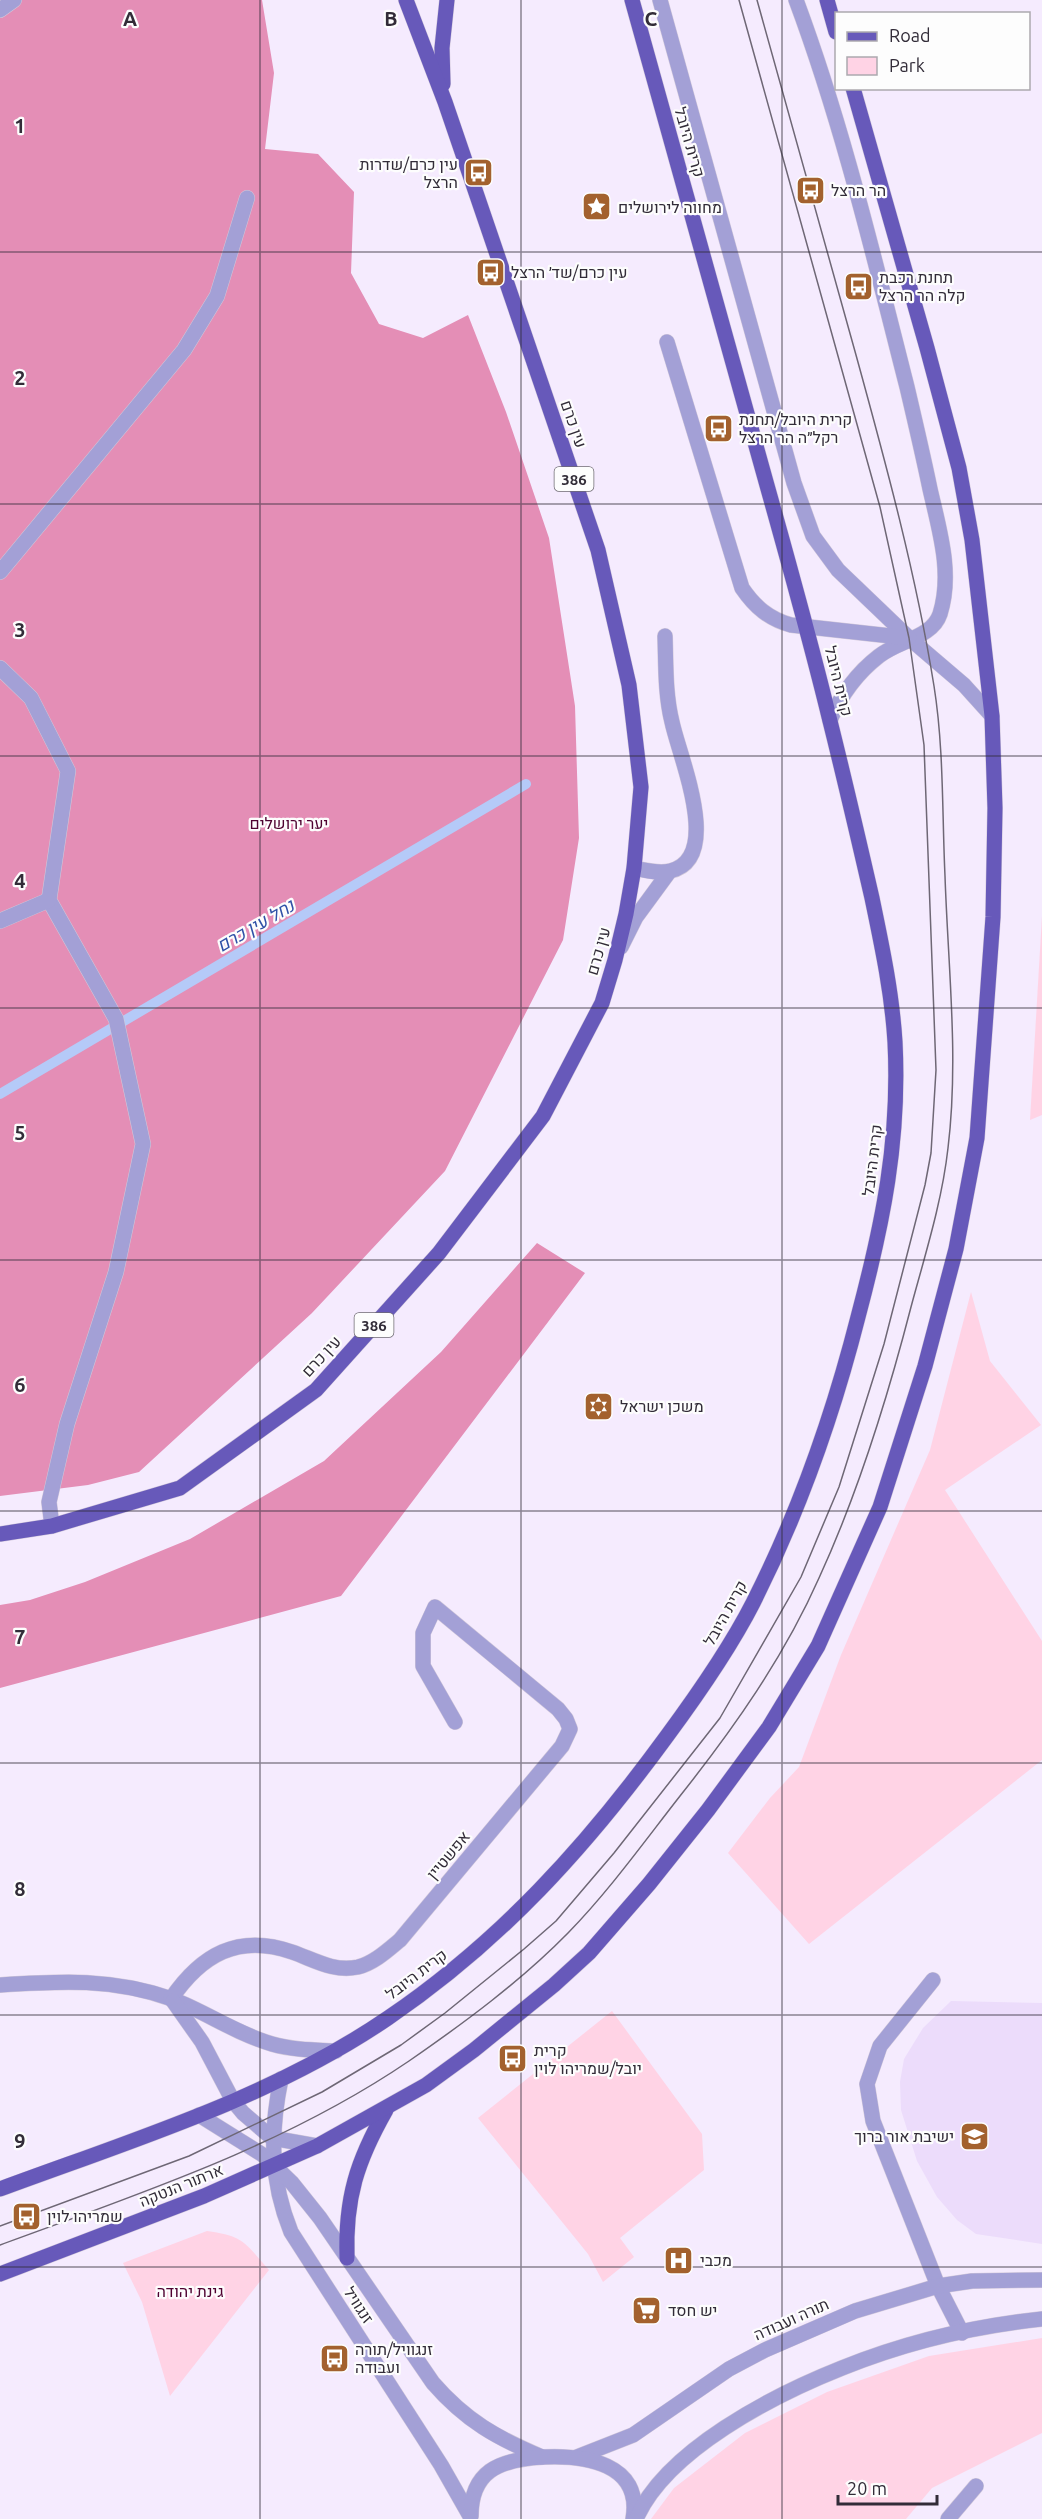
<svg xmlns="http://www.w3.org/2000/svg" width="1042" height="2519" viewBox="0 0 1042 2519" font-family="Ubuntu,Heebo,sans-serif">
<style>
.built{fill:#ecdcfb}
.green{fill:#ffd3e5}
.forest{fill:#e48eb6}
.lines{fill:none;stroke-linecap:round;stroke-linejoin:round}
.stream{stroke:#b5caf8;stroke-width:10}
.minor-casing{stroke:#d2c9da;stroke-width:16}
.major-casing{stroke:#d2c9da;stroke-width:16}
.minor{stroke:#a3a0d6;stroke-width:15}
.major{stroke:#6759ba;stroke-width:15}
.tram{stroke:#6e6775;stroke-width:1.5}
.grid{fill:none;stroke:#322c38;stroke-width:1.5;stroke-opacity:0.55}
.labels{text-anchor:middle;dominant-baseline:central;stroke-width:4.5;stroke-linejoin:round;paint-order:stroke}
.shield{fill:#fdfdfd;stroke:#6f6b73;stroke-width:1.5}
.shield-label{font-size:15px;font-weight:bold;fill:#322c38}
.street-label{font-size:16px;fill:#322c38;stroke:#fdfdfd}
.poi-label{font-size:16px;fill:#322c38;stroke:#fdfdfd;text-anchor:start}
.park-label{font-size:16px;fill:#4f0231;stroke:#fdfdfd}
.water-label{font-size:18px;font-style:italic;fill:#3051a7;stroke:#fdfdfd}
.grid-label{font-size:20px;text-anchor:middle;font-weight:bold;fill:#322c38;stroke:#fdfdfd;stroke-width:4.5;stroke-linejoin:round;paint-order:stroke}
</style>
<rect width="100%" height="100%" fill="#f5ebfe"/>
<polygon class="built" points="951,2001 1042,2003 1042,2244 976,2234 957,2220 937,2197 917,2161 901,2110 900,2082 904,2059 923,2028"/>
<g class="green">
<polygon points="1042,916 1042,1115 1030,1120"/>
<polygon points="971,1292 990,1361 1041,1425 945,1490 1042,1641 1042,1760 809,1944 728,1853 770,1798 799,1767 841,1655 930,1450"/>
<polygon points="612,2011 702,2134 704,2170 620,2238 634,2257 603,2282 588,2254 478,2118"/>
<path d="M207,2231c37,5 38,12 62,39l-99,126 -28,-94 -19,-39z"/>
<polygon points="1042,2338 1042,2433 932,2488 906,2519 651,2519 674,2488 745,2433 827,2392 929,2356"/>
</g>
<g class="forest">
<polygon points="0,0 262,0 274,73 265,149 318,154 354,192 351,273 379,324 423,338 468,315 506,412 549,538 575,706 579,838 563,940 445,1171 312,1313 139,1472 88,1485 0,1496"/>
<polygon points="537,1243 585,1273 341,1596 0,1688 0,1605 30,1600 85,1582 190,1539 324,1461 441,1352"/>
</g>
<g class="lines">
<polyline class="stream" points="0,1094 526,784"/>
<defs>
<g id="minor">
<polyline points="660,0 794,483 813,536 838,570 909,638 964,685 992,716"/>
<path d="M796,0c47,126 78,258 111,387 8,34 16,68 23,102 9,40 23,84 10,125 -8,24 -41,26 -61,42 -22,17 -38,39 -49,64"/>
<polyline points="0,10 14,0"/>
<path d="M667,342l75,246c13,19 27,31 49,37l118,13"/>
<polyline points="0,572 184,350 217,296 247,198"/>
<polyline points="0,668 31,698 68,771 49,900 116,1019 143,1144 116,1272 67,1424 49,1502 52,1526"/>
<path d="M634,868c11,2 24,6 36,3 54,-12 9,-115 2,-149 -7,-28 -6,-57 -7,-86"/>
<polyline points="0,921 49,900"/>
<polyline points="621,947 636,917 669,872"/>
<polyline points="933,1980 880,2046 867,2084 873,2121 938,2286 962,2333"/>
<path d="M0,1985c61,-4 113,-7 172,14 34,13 65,35 100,45 21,6 42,6 64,7"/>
<path d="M171,1999c30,-44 67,-66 121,-47 23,8 41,20 66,15 16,-4 30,-17 42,-27l162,-194 8,-17 -4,-10 -8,-10 -123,-102 -12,26v33l32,56"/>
<polyline points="173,2001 202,2042 233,2101 243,2113 272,2138 317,2146"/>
<path d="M281,2079c-11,53 -11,101 10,153l150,233 29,51"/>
<path d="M199,2115l64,40 29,28 28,35 113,165c33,38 64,55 109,74"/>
<polyline points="577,2457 633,2435 729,2369 765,2350 855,2311 938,2286 972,2281 1042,2280"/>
<path d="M471,2516c0,-17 4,-34 19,-45 14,-10 36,-13 53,-14 41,-2 100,6 90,62"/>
<path d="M636,2519c30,-69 138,-124 206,-151 62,-25 133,-42 200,-49"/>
<polyline points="948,2519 976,2486"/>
</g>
<g id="major">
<polyline points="827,0 836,32"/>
<polyline points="443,84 442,48 447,0"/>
<polyline points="0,1534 52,1526 180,1488 316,1390 439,1253 543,1116 602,1003 615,960 626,914 634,868 641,787 629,685 598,550 445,102 406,0"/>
<path d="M0,2189c132,-49 271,-91 388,-171 113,-77 198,-171 279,-282 31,-42 62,-86 86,-133 46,-91 80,-188 105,-286 25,-94 42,-177 37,-275 -3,-49 -13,-96 -23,-144 -14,-61 -28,-121 -43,-181 -23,-95 -50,-188 -76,-282 -40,-145 -81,-290 -121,-435"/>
<path d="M347,2258c-2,-60 10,-97 39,-148"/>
<polyline points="0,2274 204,2196 317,2146 426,2085 474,2050 554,1985 589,1953 649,1884 708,1810 769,1727 818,1646 880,1507 925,1366 956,1249 977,1138 993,917 995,808 992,716 972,540 959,468 927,348 853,88"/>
</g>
</defs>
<use href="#minor" class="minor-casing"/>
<use href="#major" class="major-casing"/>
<use href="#minor" class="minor"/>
<use href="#major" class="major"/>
<g class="tram">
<polyline points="0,2226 189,2156 322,2092 401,2045 445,2013 524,1949 556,1921 614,1853 720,1718 801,1577 839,1487 884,1344 925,1185 931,1153 936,1070 924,745 909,638 880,507 739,0"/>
<path d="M0,2245c141,-52 284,-99 409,-184 55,-38 112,-80 159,-128 41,-42 76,-91 112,-137 54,-68 104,-139 139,-218 40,-87 68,-178 92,-271 14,-52 31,-105 37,-159 11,-90 0,-181 -3,-272 -3,-63 -1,-127 -11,-190 -18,-112 -48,-222 -78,-331 -33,-119 -66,-237 -99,-355"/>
</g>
</g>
<path class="grid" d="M260,0v2519M521,0v2519M782,0v2519M0,252h1042M0,504h1042M0,756h1042M0,1008h1042M0,1260h1042M0,1511h1042M0,1763h1042M0,2015h1042M0,2267h1042"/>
<defs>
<symbol id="bus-square" viewBox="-11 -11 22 22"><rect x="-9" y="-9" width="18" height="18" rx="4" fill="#a3612e" stroke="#fdfdfd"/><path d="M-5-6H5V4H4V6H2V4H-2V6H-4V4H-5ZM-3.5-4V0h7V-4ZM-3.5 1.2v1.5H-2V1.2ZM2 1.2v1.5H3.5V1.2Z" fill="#fff"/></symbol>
<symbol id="sight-square" viewBox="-11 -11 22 22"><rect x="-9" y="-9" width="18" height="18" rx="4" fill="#a3612e" stroke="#fdfdfd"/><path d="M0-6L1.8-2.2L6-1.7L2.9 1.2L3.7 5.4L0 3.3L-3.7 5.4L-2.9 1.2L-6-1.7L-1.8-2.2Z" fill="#fff"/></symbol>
<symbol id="synagogue-square" viewBox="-11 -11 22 22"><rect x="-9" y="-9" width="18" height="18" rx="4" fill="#a3612e" stroke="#fdfdfd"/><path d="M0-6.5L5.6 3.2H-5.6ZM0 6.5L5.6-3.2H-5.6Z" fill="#fff"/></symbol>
<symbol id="school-square" viewBox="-11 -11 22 22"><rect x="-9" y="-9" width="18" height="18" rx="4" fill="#a3612e" stroke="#fdfdfd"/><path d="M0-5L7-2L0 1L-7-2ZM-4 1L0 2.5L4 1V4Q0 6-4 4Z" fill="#fff"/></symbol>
<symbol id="hospital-square" viewBox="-11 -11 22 22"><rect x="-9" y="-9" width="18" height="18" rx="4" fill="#a3612e" stroke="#fdfdfd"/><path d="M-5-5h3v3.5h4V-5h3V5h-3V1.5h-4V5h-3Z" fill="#fff"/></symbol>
<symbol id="supermarket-square" viewBox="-11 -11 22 22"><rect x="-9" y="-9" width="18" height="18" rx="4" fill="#a3612e" stroke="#fdfdfd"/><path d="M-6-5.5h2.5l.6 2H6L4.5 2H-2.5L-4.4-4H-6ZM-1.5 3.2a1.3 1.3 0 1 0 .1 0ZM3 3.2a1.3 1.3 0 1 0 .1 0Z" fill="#fff"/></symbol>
</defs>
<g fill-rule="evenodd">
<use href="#bus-square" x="462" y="156" width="33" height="33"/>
<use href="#bus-square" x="794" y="174" width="33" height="33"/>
<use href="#sight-square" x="580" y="190" width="33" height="33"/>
<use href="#bus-square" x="474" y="256" width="33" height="33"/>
<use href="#bus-square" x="842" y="270" width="33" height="33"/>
<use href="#bus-square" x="702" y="412" width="33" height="33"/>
<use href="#synagogue-square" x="582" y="1390" width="33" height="33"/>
<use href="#bus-square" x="496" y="2042" width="33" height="33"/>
<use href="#school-square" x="958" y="2120" width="33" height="33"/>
<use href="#bus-square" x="10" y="2200" width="33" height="33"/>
<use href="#hospital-square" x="662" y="2244" width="33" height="33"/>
<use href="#supermarket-square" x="630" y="2294" width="33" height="33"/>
<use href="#bus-square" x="318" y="2342" width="33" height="33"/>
</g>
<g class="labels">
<g class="shield">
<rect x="554.5" y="467" width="39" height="24" rx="4.5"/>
<rect x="354.5" y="1313" width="39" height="24" rx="4.5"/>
</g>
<g class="shield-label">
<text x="574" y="479">386</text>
<text x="374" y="1325">386</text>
</g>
<g class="street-label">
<text transform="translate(690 142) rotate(74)">קרית היובל</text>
<text transform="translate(574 424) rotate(71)">עין כרם</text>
<text transform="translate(839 681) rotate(76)">קרית היובל</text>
<text transform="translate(598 951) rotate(-74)">עין כרם</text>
<text transform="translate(872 1160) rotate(-83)">קרית היובל</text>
<text transform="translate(321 1356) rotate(-47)">עין כרם</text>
<text transform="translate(725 1613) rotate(-61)">קרית היובל</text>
<text transform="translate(448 1855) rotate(-50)">אפשטיין</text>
<text transform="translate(416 1974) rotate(-37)">קרית היובל</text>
<text transform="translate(181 2185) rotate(-22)">ארתור הנטקה</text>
<text transform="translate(359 2305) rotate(57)">זנגוויל</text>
<text transform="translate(791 2319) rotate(-24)">תורה ועבודה</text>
</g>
<g class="poi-label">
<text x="458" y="164" text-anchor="end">עין כרם/שדרות<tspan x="458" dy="18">הרצל</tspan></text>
<text x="831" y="190">הר הרצל</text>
<text x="618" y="207">מחווה לירושלים</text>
<text x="511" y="272">עין כרם/שד׳ הרצל</text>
<text x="879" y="277">תחנת רכבת<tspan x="879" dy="18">קלה הר הרצל</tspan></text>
<text x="739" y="419">קרית היובל/תחנת<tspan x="739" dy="18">רקל״ה הר הרצל</tspan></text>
<text x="620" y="1406">משכן ישראל</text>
<text x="534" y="2050">קרית<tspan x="534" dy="18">יובל/שמריהו לוין</tspan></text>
<text x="954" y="2136" text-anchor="end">ישיבת אור ברוך</text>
<text x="47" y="2216">שמריהו לוין</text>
<text x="700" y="2260">מכבי</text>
<text x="668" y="2310">יש חסד</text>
<text x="355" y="2349">זנגוויל/תורה<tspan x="355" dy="18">ועבודה</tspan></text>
</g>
<g class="park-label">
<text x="289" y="823">יער ירושלים</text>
<text x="190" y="2291">גינת יהודה</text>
</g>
<g class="water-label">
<text transform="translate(255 925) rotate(-30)">נחל עין כרם</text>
</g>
</g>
<g class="grid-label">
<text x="130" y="26">A</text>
<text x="391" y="26">B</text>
<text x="651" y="26">C</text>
<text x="20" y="133">1</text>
<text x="20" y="385">2</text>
<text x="20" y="637">3</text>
<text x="20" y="888">4</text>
<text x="20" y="1140">5</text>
<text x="20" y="1392">6</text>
<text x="20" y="1644">7</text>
<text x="20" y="1896">8</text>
<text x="20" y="2148">9</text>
</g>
<rect x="835" y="12" width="195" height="78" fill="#fdfdfd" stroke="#aca9ae" stroke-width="1.5"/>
<rect x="847" y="32" width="30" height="9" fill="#6759ba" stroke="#aca9ae" stroke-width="1.5"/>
<text x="889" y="42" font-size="18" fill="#322c38">Road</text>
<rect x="847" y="57" width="30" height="18" fill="#ffd3e5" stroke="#aca9ae" stroke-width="1.5"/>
<text x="889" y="72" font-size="18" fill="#322c38">Park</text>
<path d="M838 2495v9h99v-9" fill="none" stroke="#322c38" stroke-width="3"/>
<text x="847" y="2495" font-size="18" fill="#322c38" stroke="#fdfdfd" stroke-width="4.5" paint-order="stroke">20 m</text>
</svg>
